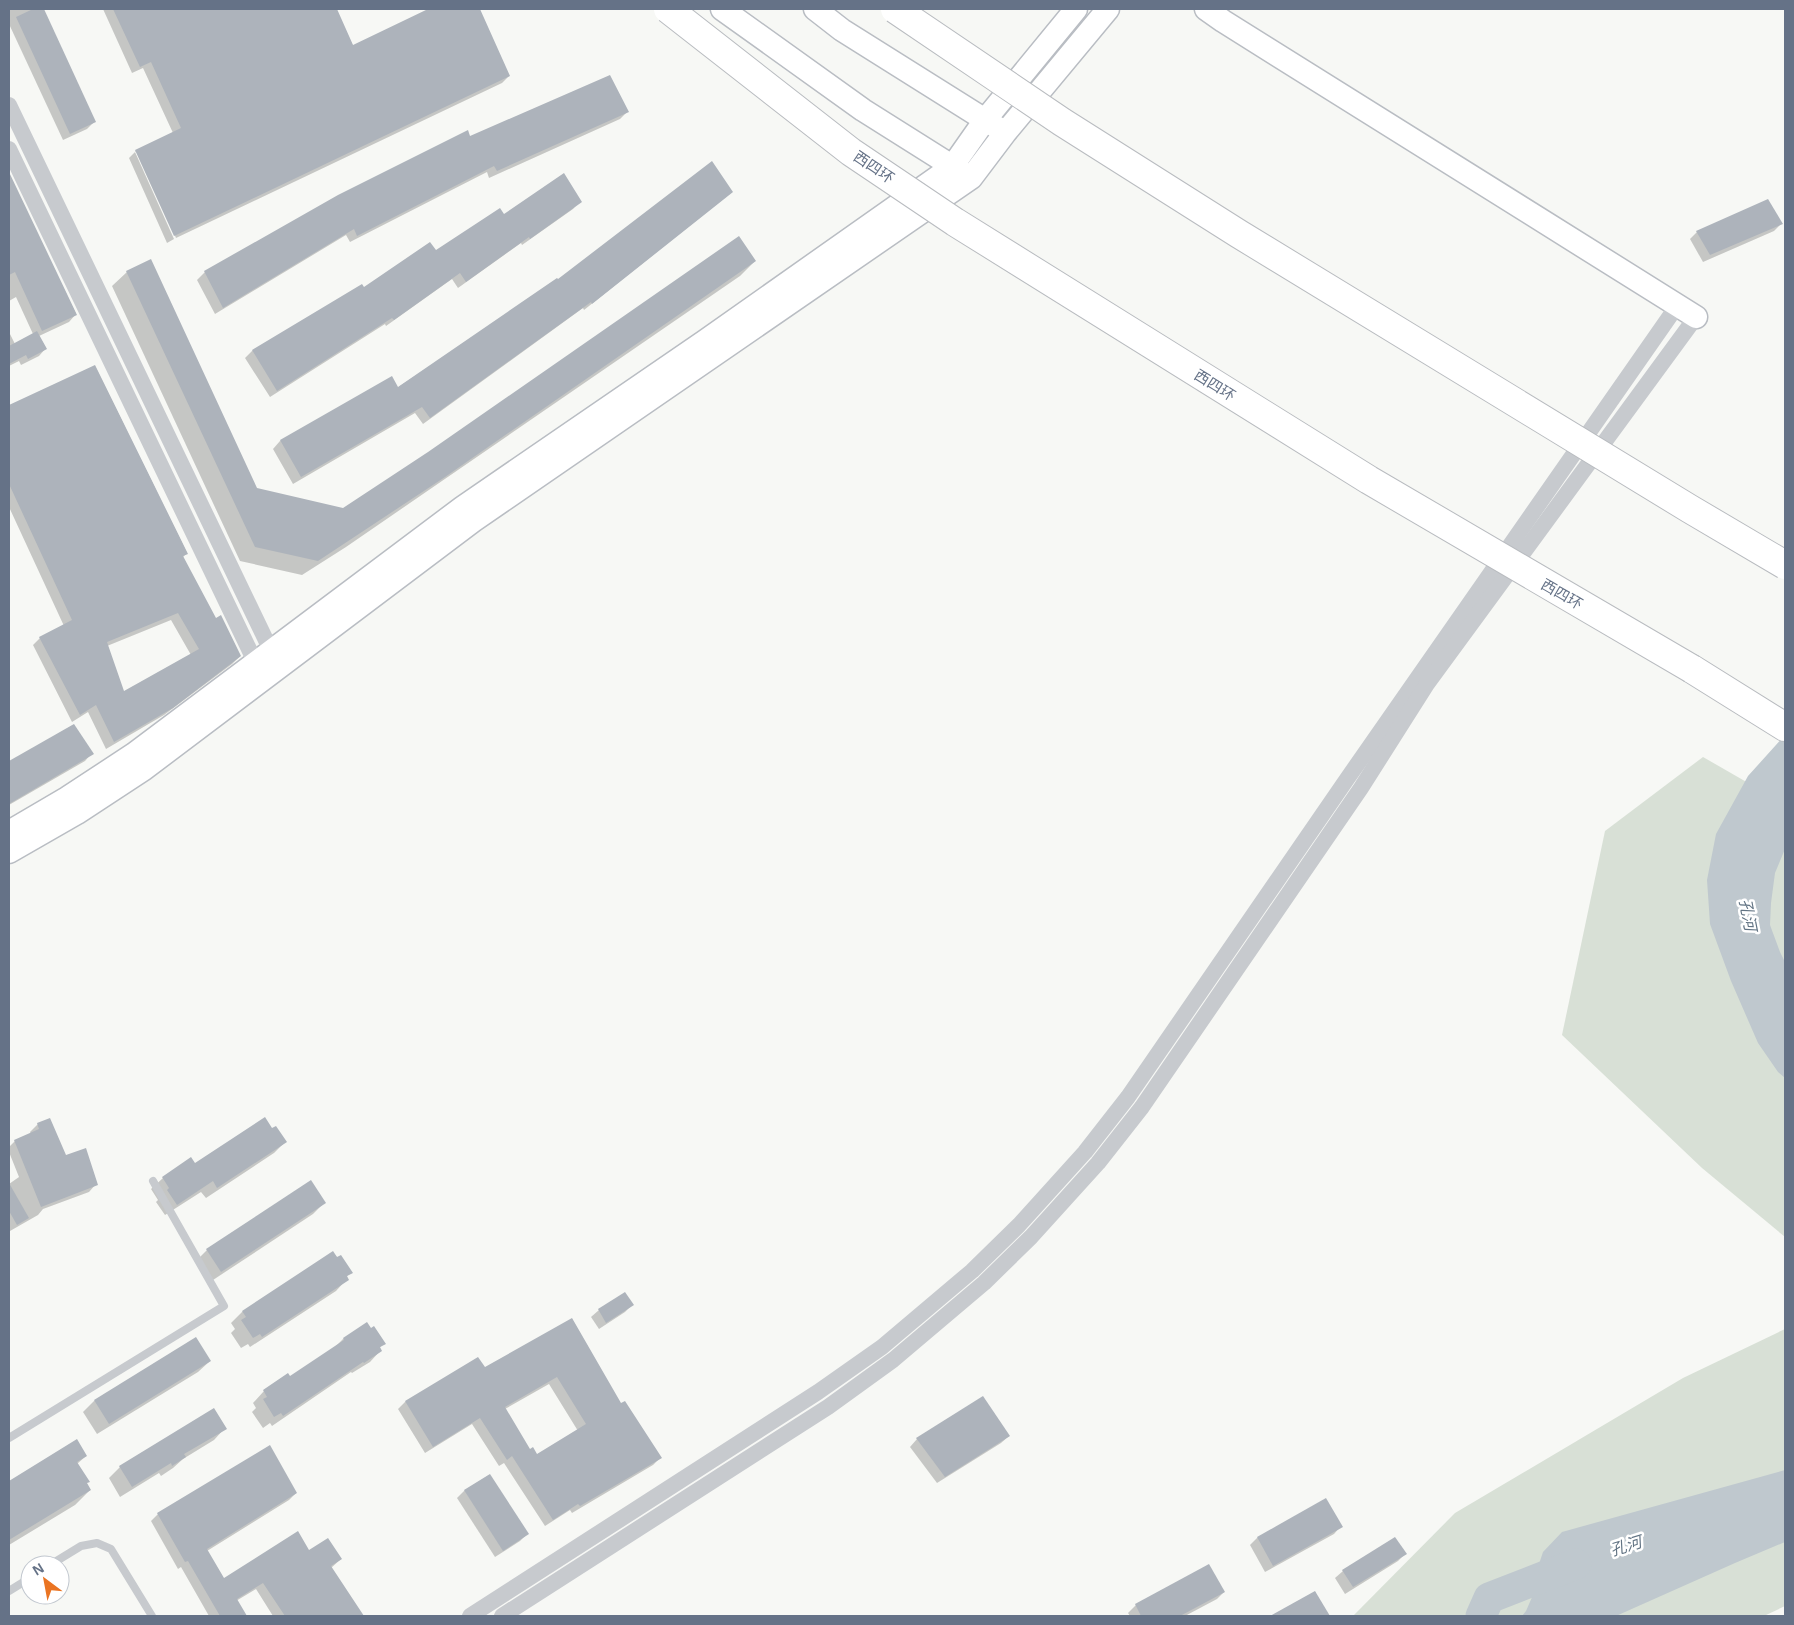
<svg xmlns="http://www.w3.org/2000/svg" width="1794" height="1625" viewBox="0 0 1794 1625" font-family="Arial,'Noto Sans SC',sans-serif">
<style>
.green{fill:#d8e0d6}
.water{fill:#bfc8ce}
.shadow{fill:#0003;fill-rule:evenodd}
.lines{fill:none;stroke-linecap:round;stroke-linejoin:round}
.river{stroke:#bfc8ce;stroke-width:31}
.building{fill:#adb3bb;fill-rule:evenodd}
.secondary-casing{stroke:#b9bdc3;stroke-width:25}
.highway-casing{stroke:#b9bcc0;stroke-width:30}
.lane{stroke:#c7cace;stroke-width:8}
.street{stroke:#c7cace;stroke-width:16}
.secondary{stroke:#fff;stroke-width:22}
.highway{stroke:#fff;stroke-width:28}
.highway-bridge-casing{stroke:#b9bcc0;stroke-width:30;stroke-linecap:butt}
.highway-bridge{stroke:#fff;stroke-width:28}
.labels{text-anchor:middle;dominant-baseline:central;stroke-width:5;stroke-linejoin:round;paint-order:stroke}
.street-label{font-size:15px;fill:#657287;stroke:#fff}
.water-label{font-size:16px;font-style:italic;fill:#617383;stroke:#fff}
</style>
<rect width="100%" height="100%" fill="#f7f8f5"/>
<g class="green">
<polygon points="1703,757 1785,804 1785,1237 1702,1168 1562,1035 1605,831"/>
<polygon points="1785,1329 1785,1606 1764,1616 1353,1616 1455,1513 1683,1378"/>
</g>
<g class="water">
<polygon points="1785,735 1785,849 1775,873 1771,903 1770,925 1780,952 1785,962 1785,1078 1778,1072 1758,1043 1731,981 1710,924 1707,880 1716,834 1748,776"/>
<polygon points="1785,1470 1785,1542 1735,1563 1616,1616 1522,1616 1526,1611 1536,1588 1537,1570 1543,1552 1562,1532"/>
</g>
<g class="shadow">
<polygon points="9,9 43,9 94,122 87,129 63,140 9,24"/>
<polygon points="103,9 336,9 353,46 430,9 479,9 509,76 502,83 176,238 138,152 135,152 174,239 167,243 129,158 136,151 173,133 143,68 132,73"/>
<polygon points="627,112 620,119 489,178 487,172 350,242 346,235 215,314 197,280 205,272 338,197 470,137"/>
<polygon points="9,178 10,178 76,314 69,322 39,336 46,348 39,356 21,365 19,361 9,366 9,332 15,344 33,334 16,297 9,301"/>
<polygon points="732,192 584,310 583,308 423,424 415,413 293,484 273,449 280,441 392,378 397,388 558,281"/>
<polygon points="580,201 573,209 522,245 521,243 458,288 452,279 386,326 385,324 270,397 245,358 252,351 362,285 364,289 503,216"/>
<polygon points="1781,224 1774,231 1703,262 1690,239 1697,232"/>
<polygon points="755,261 740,276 346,547 302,575 240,561 112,286 127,272 257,489 344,509"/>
<path d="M95,366l92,187 -5,5 33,62 24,37 -7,7 -68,51 -58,34 -18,-37 -16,10 -39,-77 7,-7 24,-12 -55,-119v-100zM171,620l20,35 -68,38 -16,-47z"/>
<polygon points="73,725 92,753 85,761 9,805 9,763"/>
<polygon points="38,1124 65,1157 96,1184 89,1192 43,1209 38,1215 10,1231 9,1184 19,1177 9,1152 9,1147 15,1141 31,1134 30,1132"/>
<polygon points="272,1130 285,1142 274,1153 206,1198 201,1192 165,1215 156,1202 158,1200 151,1189 163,1178"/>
<polygon points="324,1203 313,1214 210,1282 196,1261 207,1250"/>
<polygon points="333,1253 351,1272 346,1277 347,1279 336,1291 250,1347 248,1344 241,1348 231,1333 235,1329 231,1323 242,1312"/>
<polygon points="632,1305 625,1312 599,1329 591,1317 599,1310"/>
<path d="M572,1319l49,86 39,53 -7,7 -81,48 -2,-3 -25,16 -41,-63 -5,3 -27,-42 -47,29 -27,-44 7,-7 73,-43 7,10zM549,1384l29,47 -41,24 -7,-4 -25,-42z"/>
<polygon points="343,1339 384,1344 379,1348 381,1350 370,1362 352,1373 351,1372 272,1426 270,1423 263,1428 252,1412 256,1408 253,1403 264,1391 290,1378 333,1349"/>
<polygon points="210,1361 198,1372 97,1434 83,1412 94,1401"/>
<polygon points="225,1428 214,1440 183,1459 173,1468 161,1476 159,1473 120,1497 109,1478 120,1467"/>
<polygon points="1009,1436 1001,1443 937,1483 910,1447 917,1439"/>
<polygon points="76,1441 86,1456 77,1464 90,1490 75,1505 9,1545 9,1482"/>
<polygon points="489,1475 527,1534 520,1541 495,1557 457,1498 464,1491"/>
<polygon points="296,1493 289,1500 207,1551 224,1579 309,1551 341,1559 331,1568 362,1616 273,1616 256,1589 236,1601 245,1616 209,1616 181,1567 178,1569 151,1521 158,1514"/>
<polygon points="1326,1500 1341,1526 1334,1534 1265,1572 1250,1545 1257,1538"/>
<polygon points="1395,1539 1405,1554 1398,1561 1345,1594 1335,1578 1343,1571"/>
<polygon points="1209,1566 1224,1592 1217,1599 1185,1616 1130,1616 1128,1613 1136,1605"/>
<polygon points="1315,1592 1328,1616 1272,1616"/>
</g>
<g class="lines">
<polyline class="river" points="1481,1616 1489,1598 1576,1564"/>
</g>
<g class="building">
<polygon points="33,9 44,9 96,122 70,134 16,17"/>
<polygon points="113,9 337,9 353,45 428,9 480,9 510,76 174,236 135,150 181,128 151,62 140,67"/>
<polygon points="610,75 629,112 497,171 494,166 357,236 354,229 223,308 204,271 338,195 468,130 470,136"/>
<polygon points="712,161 733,192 592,304 591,302 430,418 422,407 301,477 280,440 392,376 398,387 557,278 558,279"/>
<polygon points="9,172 77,315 42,331 15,272 9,275"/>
<polygon points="564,173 582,202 530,239 529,237 466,282 460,273 394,320 392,318 277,391 252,350 362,284 364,287 430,242 436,250 500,208 504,214"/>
<polygon points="1768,199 1783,224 1710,255 1696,231"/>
<polygon points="739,236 756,261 445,477 318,561 255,547 126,271 151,259 257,488 343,508 428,452"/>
<polygon points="37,331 47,349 28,359 26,355 9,364 9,346"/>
<path d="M95,365l93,189 -5,2 33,62 5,-3 20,41 -68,52 -59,34 -18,-37 -16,10 -41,-78 33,-17 -63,-136v-79zM178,613l21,36 -75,42 -17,-49z"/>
<polygon points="74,724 94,754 9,804 9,761"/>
<polygon points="265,1117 272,1128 276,1126 287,1142 217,1188 213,1181 177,1205 167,1190 169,1188 162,1177 191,1157 195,1163"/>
<polygon points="50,1118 66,1155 86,1148 98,1185 41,1207 14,1140 39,1129 37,1123"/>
<polygon points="311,1180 326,1203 221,1272 206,1249"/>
<polygon points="9,1183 29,1218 17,1225 9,1211"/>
<polygon points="333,1251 337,1257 341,1255 353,1273 347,1276 349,1280 262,1337 260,1334 253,1338 241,1320 246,1317 242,1311"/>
<polygon points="625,1292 634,1305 606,1323 598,1309"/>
<path d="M572,1318l49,85 4,-2 37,57 -82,48 -2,-2 -25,16 -41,-64 -5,4 -27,-42 -47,29 -28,-46 73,-44 7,10zM557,1377l29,47 -49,30 -4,-7 -3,2 -25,-42z"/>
<polygon points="367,1322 371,1328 374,1326 386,1344 380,1347 382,1351 364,1363 363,1362 283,1416 281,1413 274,1417 263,1399 267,1397 263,1390 288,1373 290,1376 344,1340 343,1338"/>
<polygon points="196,1337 211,1361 109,1424 94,1400"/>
<polygon points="983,1396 1010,1436 945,1477 916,1438"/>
<polygon points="214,1408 227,1429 184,1454 186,1457 172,1466 171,1463 132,1487 119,1466"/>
<polygon points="77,1439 87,1456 77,1462 90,1482 87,1483 91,1490 9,1540 9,1481"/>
<polygon points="270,1445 297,1493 207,1549 224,1578 298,1531 309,1550 328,1538 342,1559 331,1566 364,1616 285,1616 263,1583 237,1599 247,1616 220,1616 188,1561 185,1562 157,1513"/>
<polygon points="490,1474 529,1534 503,1551 464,1490"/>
<polygon points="1326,1498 1343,1527 1273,1566 1257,1537"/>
<polygon points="1395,1537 1407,1554 1353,1587 1342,1570"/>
<polygon points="1209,1564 1225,1592 1180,1616 1141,1616 1135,1604"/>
<polygon points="1315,1591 1330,1616 1270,1616"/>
</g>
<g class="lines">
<defs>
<g id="secondary">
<polyline points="722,9 863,110 963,173"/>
<polyline points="815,9 842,30 998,128"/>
<polyline points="1206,9 1223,21 1696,317"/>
<polyline points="9,832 67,798 134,754 463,507 705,341 952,167 985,120 1076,9"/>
<polyline points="9,852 77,813 144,769 473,521 971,178 1005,133 1108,9"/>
</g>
<polyline id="highway" points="1692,669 1785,727"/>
</defs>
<use href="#secondary" class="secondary-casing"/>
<use href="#highway" class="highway-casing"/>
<g class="lane">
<polyline points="9,1438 224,1306 153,1181"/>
<polyline points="50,1565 81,1546 97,1543 111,1549 152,1616"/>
<polyline points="9,1591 30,1578"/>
</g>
<g class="street">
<polyline points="9,105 275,659"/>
<polyline points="9,149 260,672"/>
<polyline points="470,1616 818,1392 882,1347 972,1271 1019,1225 1085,1152 1128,1097 1347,779 1677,306"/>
<polyline points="502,1616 828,1407 893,1360 984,1283 1031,1237 1098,1163 1142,1107 1361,788 1427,684 1696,317"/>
</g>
<use href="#secondary" class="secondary"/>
<use href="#highway" class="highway"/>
<defs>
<g id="highway-bridge">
<polyline points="668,9 851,152 955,222 1369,480 1692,669"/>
<polyline points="895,9 1062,122 1239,234 1690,509 1785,565"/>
</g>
</defs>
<use href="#highway-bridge" class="highway-bridge-casing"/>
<use href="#highway-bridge" class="highway-bridge"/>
</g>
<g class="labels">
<g class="street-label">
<text transform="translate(874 167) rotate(34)">西四环</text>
<text transform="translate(1215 385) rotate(32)">西四环</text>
<text transform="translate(1562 594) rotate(30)">西四环</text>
</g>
<g class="water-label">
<text transform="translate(1748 915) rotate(79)">孔河</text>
<text transform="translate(1626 1546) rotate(-17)">孔河</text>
</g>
</g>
<rect width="1794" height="1625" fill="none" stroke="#657287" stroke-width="20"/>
<g transform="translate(45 1580) rotate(328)"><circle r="24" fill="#ffffff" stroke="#c1c7cf"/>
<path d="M0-4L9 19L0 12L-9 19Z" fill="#ea7422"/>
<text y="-8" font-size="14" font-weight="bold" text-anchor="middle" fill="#657287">N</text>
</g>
</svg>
